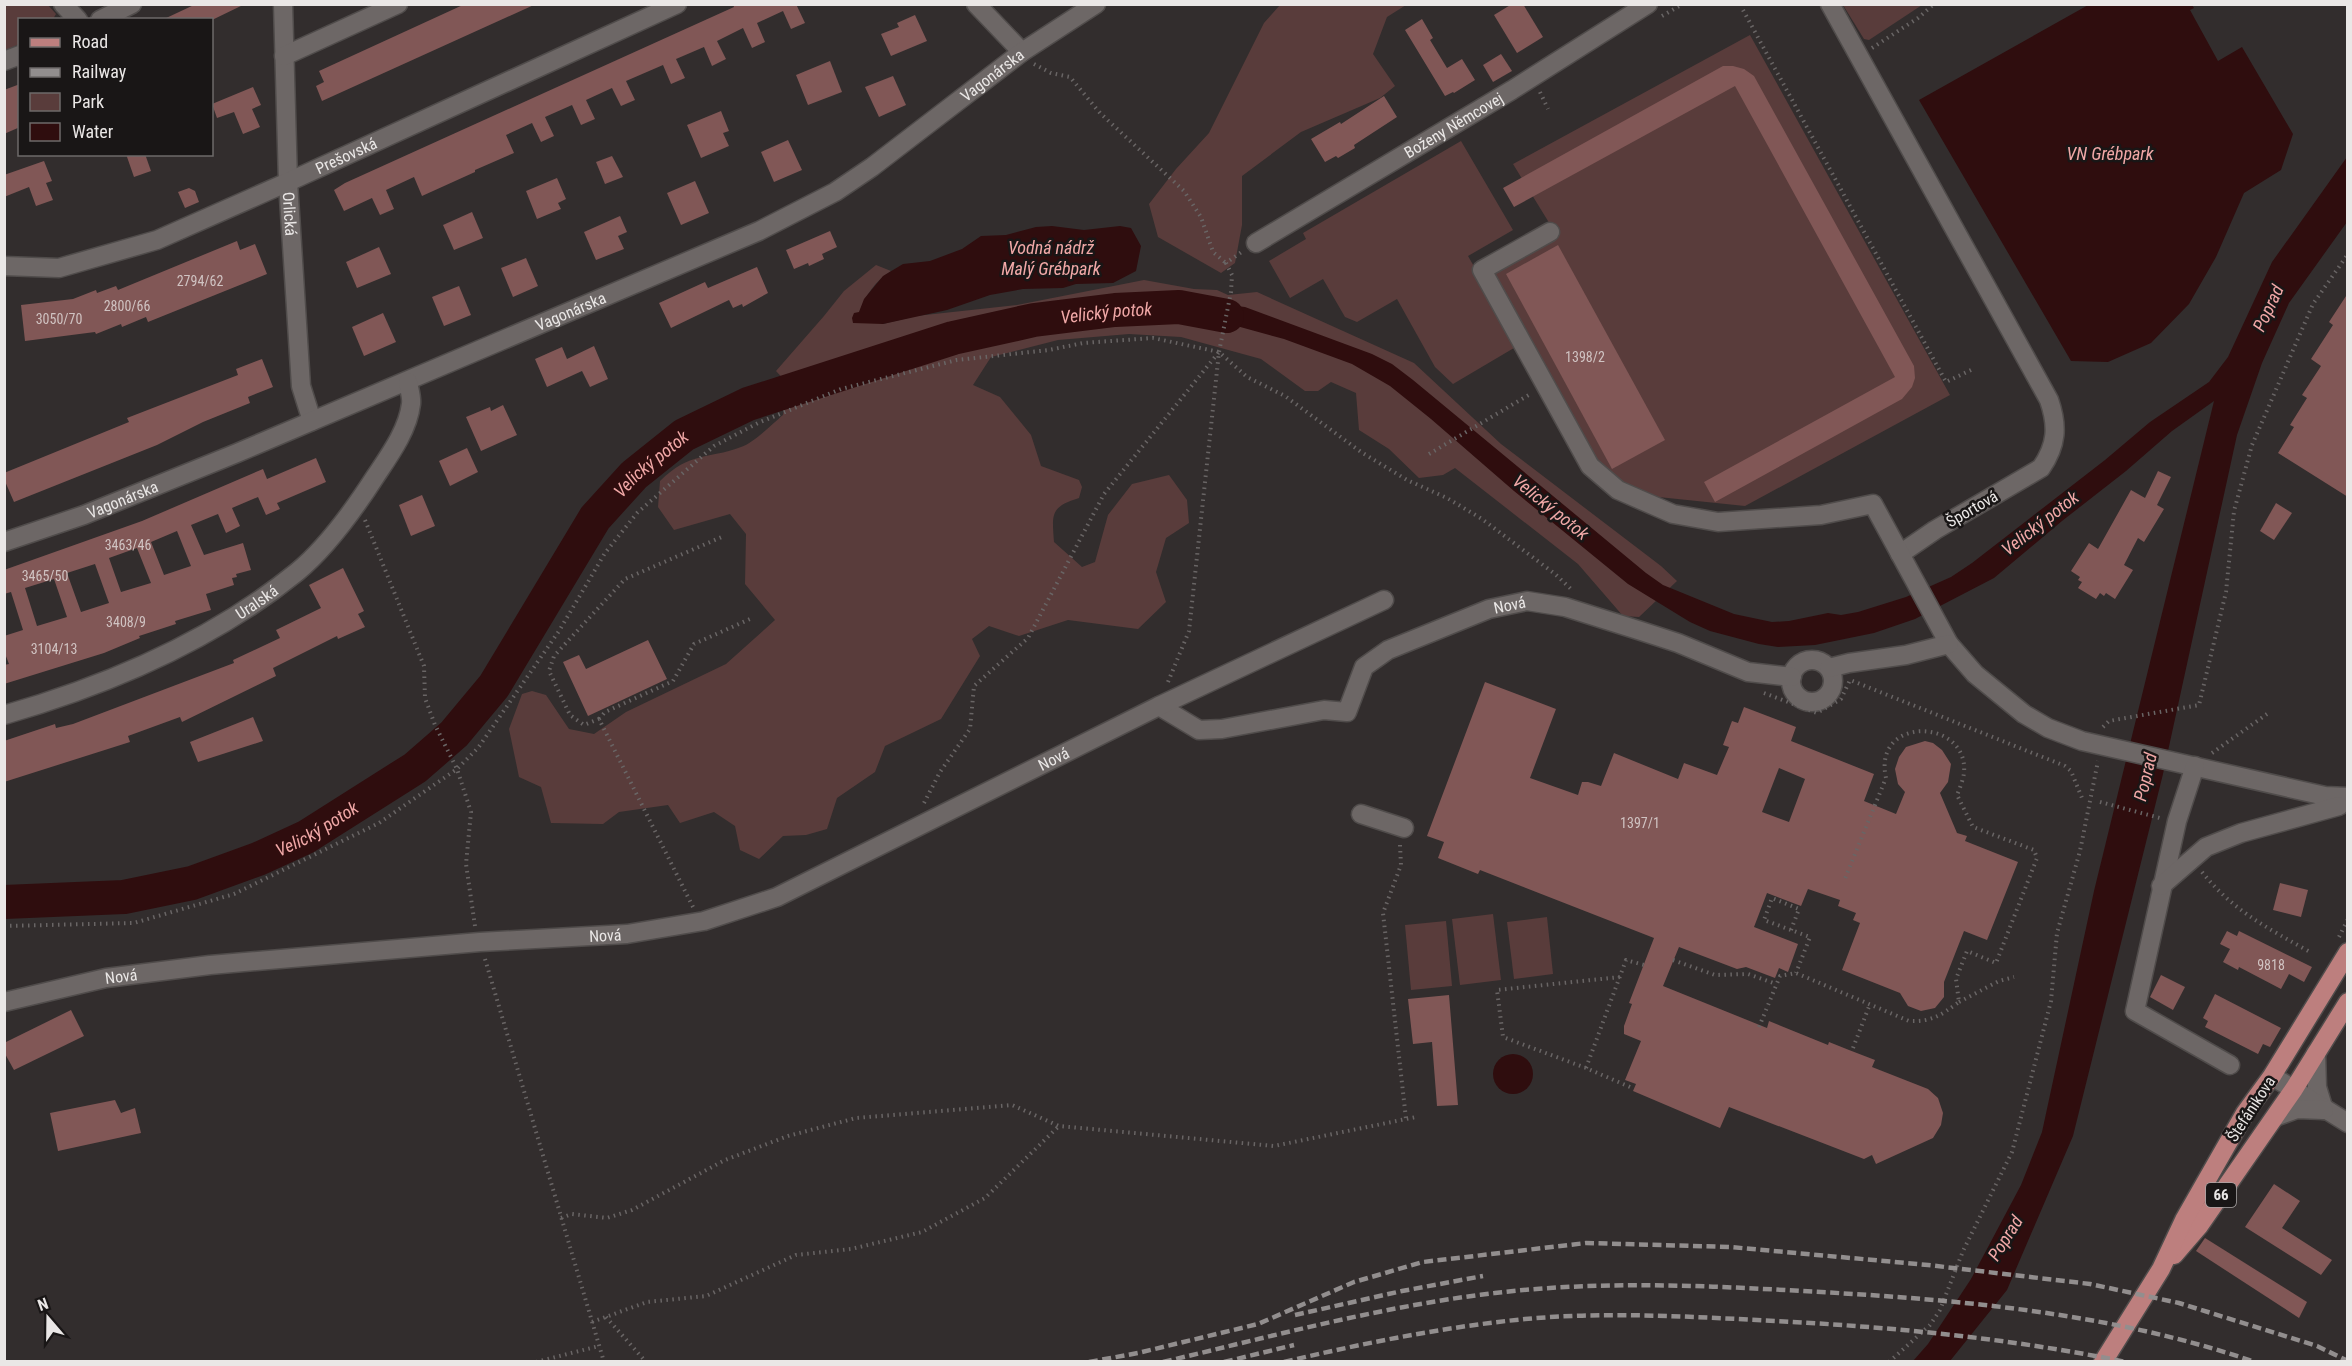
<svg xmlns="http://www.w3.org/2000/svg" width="2352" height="1366" viewBox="0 0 2352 1366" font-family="'Roboto Condensed',sans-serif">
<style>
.green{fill:#593c3b}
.water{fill:#2f0d0e}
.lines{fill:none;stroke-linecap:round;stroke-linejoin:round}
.river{stroke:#2f0d0e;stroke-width:34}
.building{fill:#815756;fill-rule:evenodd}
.minor-casing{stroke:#504c4b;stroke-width:21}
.major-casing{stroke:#504c4b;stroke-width:21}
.path{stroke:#696565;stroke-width:4;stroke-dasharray:1.5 4.5;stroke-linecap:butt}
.minor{stroke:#6d6766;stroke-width:18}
.major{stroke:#bd7f7e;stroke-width:18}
.rail{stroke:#928e8e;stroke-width:4.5;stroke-dasharray:9 4.5;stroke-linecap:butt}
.labels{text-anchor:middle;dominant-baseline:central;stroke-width:5;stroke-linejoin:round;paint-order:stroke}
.number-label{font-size:14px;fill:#d0c3c2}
.shield{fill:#191616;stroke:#aba8a8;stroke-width:1.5}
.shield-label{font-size:15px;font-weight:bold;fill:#eae7e6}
.street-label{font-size:16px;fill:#eae7e6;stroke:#191616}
.water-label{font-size:18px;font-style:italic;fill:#f1a8a7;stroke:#191616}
</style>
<rect width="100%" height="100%" fill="#322d2d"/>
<g class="green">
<polygon points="4,5 48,5 56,14 53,19 20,20 19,44 5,51"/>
<polygon points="1280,5 1406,5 1387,17 1373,54 1395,86 1380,98 1301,132 1242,176 1242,225 1235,263 1221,273 1158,237 1149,204 1176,169 1209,133 1264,23"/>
<polygon points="1843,5 1922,5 1869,40 1864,39"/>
<polygon points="1750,35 1950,395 1745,506 1639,495 1607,479 1491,275 1556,234 1513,164"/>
<polygon points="1461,141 1513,230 1468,256 1519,345 1453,384 1435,367 1397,299 1357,322 1345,317 1323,279 1290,298 1269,261 1306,239 1303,233"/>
<path d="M876,265l15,6c-15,9 -26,25 -32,42l24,11 33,-8 101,-11 127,-25 50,9 23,1 11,5 29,-3 157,71 87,81 160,122 16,15 -38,36 -16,-1 -45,-52 -123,-96 -12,7 -24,3 -30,-29 -30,-19 -3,-37 -25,-11 -13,9h-13l-44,-32 -80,-22 -52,-3 -71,6 -67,17 -18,28 27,12 31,38 10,31 38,14 3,7 -3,11c-29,9 -27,16 -25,44l28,25 13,-5 13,-47 24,-31 37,-9 18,25 2,23 -23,15 -10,34 10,30 -28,27 -70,-9 -49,16 -30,-10 -17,13 8,17 -39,63 -56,27 -10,26 -38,26 -10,31 -21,6 -23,1 -24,23 -19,-9 -5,-24 -21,-14 -34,11 -12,-18 -49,7 -16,12 -52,-1 -10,-36 -22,-10 -10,-48 13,-35 10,-3 14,4 23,34 25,5 32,-22 100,-48 49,-44 -30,-36 1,-50 -16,-20 -56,16 -16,-23 2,-26c31,-30 46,-21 81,-34 13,-4 31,-23 42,-32l5,-31 -12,-13 48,-55 20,-25z"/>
<polygon points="1493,914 1501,980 1460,985 1452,919"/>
<polygon points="1547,917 1553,974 1514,979 1507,922"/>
<polygon points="1446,921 1452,986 1411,990 1405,925"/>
</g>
<g class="water">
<polygon points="2090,4 2192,5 2194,8 2190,10 2218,61 2242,47 2293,134 2281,170 2244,193 2216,257 2189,304 2151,343 2108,362 2071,361 1919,100"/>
<polygon points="2347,157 2347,222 2289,303 2262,363 2237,435 2163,774 2073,1136 2007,1290 1950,1361 1913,1361 1928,1344 1971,1279 2021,1185 2042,1132 2094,891 2214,401 2172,431 2126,471 2062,521 1994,578 1915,619 1874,633 1815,645 1778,647 1759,644 1710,631 1690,622 1628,584 1514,491 1431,419 1390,386 1352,364 1284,339 1233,325 1207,320 1179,318 1180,302 1220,304 1245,307 1372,354 1392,364 1413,380 1646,573 1663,585 1734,614 1772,622 1789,621 1828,613 1841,615 1858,612 1906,597 1951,577 1972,563 2105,460 2150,422 2209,382 2228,357 2272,262"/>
<polygon points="1052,226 1084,230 1120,226 1131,228 1141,246 1136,271 1113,283 1076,284 1063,288 1023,289 990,295 947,310 883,324 853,323 852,318 854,313 859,312 864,299 883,276 903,264 930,261 962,249 981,236 1006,235 1036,227"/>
<circle cx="1513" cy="1074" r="20"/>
</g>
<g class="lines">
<path class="river" id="s1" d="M4,902l120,-5 68,-14 66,-24 48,-22 109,-69 39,-34 40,-48 101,-168 39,-43 50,-40 64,-31 205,-66 81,-18 81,-10 64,-3 48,9"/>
</g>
<g class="building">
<polygon points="196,4 245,4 212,20 162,20"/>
<polygon points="465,4 536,4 322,101 316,86 324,82 319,71"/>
<polygon points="733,4 796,4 805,23 791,29 783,11 757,23 765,42 752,48 743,28 717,41 726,59 712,66 704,47 676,59 685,78 671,84 663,65 626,81 635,100 621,106 612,88 586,100 595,119 581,125 572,105 545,117 554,136 541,142 532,123 506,135 514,153 475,170 475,172 422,196 414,177 386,190 394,209 380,215 372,198 344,211 334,190 345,183 734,7"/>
<polygon points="1512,4 1523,4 1543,37 1517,53 1494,15"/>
<polygon points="915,15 927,41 891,56 881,34 899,27 897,23"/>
<polygon points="1422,19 1433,38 1430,40 1447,68 1462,59 1475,80 1454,93 1453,92 1445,96 1405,30"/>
<polygon points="1501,54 1512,71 1493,82 1483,65"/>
<polygon points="830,61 842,92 808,105 796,75"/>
<polygon points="1723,66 1733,66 1744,69 1754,76 1914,366 1915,378 1912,387 1902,399 1715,502 1704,482 1895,377 1735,86 1514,207 1503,188"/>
<polygon points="893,76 906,105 879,117 865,87"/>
<polygon points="20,84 20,127 4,134 4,90"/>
<polygon points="253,87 261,105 252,109 260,127 243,134 234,112 217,118 212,104"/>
<polygon points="1384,96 1397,117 1354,145 1355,148 1338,158 1336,156 1325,162 1311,139 1340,122 1341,124"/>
<polygon points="721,111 729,131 723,133 729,146 701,158 687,125"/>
<polygon points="788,140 802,170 774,182 761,152"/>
<polygon points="126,154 145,154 151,171 134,177"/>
<polygon points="612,156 623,177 605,184 596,162"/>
<polygon points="44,161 52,181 46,183 53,200 36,206 29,187 4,197 4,175"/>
<polygon points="557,178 566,199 558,203 561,209 537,219 526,191"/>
<polygon points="695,181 709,213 681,225 667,193"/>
<polygon points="189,188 195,191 199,202 185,208 178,192"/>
<polygon points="472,212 483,238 454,250 443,225"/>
<polygon points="620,216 627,232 618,236 624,249 596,260 584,232"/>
<polygon points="830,231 837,247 822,254 824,259 809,266 808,263 794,269 786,250"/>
<polygon points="237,241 240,250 255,244 267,274 148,322 146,317 122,327 121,324 96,334 95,332 25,341 21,305 73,299 96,290 97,293 116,286 118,290"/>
<polygon points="1558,245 1665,440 1612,469 1506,274"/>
<polygon points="379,247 391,274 357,288 346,262"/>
<polygon points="526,258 538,286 513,297 501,268"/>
<polygon points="757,267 768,293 743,307 742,304 733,308 729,300 671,328 659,303 705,282 708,288"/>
<polygon points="459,286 471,315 444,326 432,297"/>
<polygon points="2348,293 2348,497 2278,453 2294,427 2290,425 2307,398 2302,395 2321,366 2311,359 2333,325 2329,322"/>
<polygon points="383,313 396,342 364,356 352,327"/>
<polygon points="594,346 608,379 590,387 582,371 547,387 535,359 562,347 567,359"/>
<polygon points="262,359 273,387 248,397 250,403 203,422 157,445 14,502 4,479 4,473 129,422 127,418 238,375 236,369"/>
<polygon points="503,405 517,435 481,451 466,417 490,407 491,411"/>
<polygon points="467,448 478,472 450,486 439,461"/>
<path d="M316,458l10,24 -49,21 3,6 -14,6 -8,-18 -26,11 8,18 -14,7 -8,-19 -27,11 13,30 39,-12 8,27 -15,4 1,3 -5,1 2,7 -28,9 5,16 -36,11 1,3 -37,12 1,2 -36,15 -100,31v-19l5,-1 -5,-13v-15l19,-6 -12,-38 -7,2v-24l138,-49 121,-52 4,10zM177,531l14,35 -27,9 -13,-33zM137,548l14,35 -30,9 -12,-34zM95,564l14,39 -28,9 -14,-39zM54,579l13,38 -30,9 -12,-38z"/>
<polygon points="2158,471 2171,477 2157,505 2164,509 2144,542 2138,538 2124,565 2133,570 2115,599 2106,593 2104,596 2100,593 2096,599 2078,588 2082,582 2078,580 2080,577 2071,571 2089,543 2098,549 2131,490 2145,498"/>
<polygon points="422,495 435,526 411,536 399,505"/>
<polygon points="2276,503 2292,513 2274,540 2260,531"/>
<polygon points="343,568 364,611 358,614 365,627 338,639 337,636 273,668 276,676 182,722 180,717 128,736 130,742 4,782 4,741 55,724 56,728 73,724 234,663 233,660 280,638 276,630 321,608 309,585"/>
<polygon points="648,640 667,679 588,716 563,662 579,655 586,669"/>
<path d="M1485,682l71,27 -26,69 48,17 4,-13h6l13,4 13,-33 64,26 6,-16 33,12 12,-28 -6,-2 9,-24 6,2 6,-16 52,20 -5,14 83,33 -10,27 32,13 9,-22 -7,-8 -3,-15 4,-12 7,-10 19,-6 8,2 9,7 9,14 -3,18 -8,11 17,40 10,3 -2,5 53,21 -31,78 -23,-9 -20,51v15l-9,11 -14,3 -13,-5 -8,-13 -58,-23 18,-47 -7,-3 3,-7 -18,-7 2,-6 -32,-11 -7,17 -34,-13 -13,34 44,17 -10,28 -9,-4 -4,10 -29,-11 -9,2 -58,-22 -16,39 104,42 2,-7 59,24 1,-3 20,8 26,10 -3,7 56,22 10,9 5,15 -2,12 -8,13 -57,26 -4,-9 -8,4 -135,-52 -9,21 -87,-37 3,-7 -11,-4 16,-39 -17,-7v-8l8,-22 -3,-1 25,-65 -174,-68 -2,4 -40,-16 6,-16 -17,-6zM1779,768l26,11 -16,43 -27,-10z"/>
<polygon points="253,717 263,741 198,762 190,742"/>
<polygon points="2280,883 2308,890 2301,917 2273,910"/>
<polygon points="2227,931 2237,936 2239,931 2312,967 2304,982 2289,974 2281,989 2239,967 2238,970 2223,962 2230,949 2220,944"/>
<polygon points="2161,975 2185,987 2173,1010 2150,997"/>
<polygon points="2215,994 2281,1028 2270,1047 2263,1044 2258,1054 2205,1027 2208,1021 2203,1018"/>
<polygon points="1449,995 1458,1105 1437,1106 1432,1042 1413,1044 1408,999"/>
<polygon points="71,1010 84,1036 14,1070 4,1052 4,1043"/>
<polygon points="115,1100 121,1113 135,1108 141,1133 58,1151 50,1113"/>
<polygon points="2274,1184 2300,1201 2282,1228 2332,1260 2321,1275 2245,1227"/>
<polygon points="2205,1238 2307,1302 2299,1318 2196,1251"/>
</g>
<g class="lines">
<defs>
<g id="minor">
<polyline points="63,4 78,20"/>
<path id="s2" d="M283,4l5,178 13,204 11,35"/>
<polyline points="976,4 1022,52"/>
<path d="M1830,4l219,396c9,26 8,45 -8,68l-106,62 -35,24"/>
<polyline points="100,20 132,4"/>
<polyline points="284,56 398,4"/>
<polyline points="4,61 20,55"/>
<polyline points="1550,232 1482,270 1590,466 1618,490 1673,514 1718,522 1821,515 1873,504 1949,644 1975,674 2024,714 2048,728 2082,741 2325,796 2348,797"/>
<path id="s3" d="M1256,243l256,-153 136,-86"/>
<path id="s4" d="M4,266l55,2 98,-28 131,-58 389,-178"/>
<path id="s5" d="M4,542l80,-27 153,-62 522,-222 76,-39 37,-25 150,-115 74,-48"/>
<circle cx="1812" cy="681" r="21"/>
<polyline points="1829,668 1849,663 1906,655 1949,644"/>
<path id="s6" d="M1159,706l40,24 23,-1 102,-19 23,2 17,-45 24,-17 101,-41 38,-8 38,6 76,24 37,12 70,29 44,5"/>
<path id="s7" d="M4,715c105,-30 208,-74 293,-143 29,-24 58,-64 78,-95 14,-21 33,-47 36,-73 1,-7 -2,-15 -3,-22"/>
<polyline points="2195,766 2177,821 2135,1011 2230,1065"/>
<polyline points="1361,814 1404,828"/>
<polyline points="2161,886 2206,847 2241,833 2339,806"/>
<path id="s8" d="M4,1002l102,-24 104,-13 270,-23 147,-8 77,-13 73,-24 382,-191 225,-106"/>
<polyline points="2316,1053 2317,1087 2324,1110"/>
<polyline points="2272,1076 2348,1123"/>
<polyline points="2275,1117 2297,1109 2324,1110"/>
</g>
<g id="major">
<polyline points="2174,1255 2199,1226 2294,1089 2348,1002"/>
<polyline points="2103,1362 2161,1269 2184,1220 2245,1113 2272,1076 2348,952"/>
</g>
</defs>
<use href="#minor" class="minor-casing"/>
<use href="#major" class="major-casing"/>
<g class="path">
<polyline points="1743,10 1946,382 1971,370"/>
<polyline points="1662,16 1683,4"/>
<polyline points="1872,48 1918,18 1934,4"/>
<polyline points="1034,64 1051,73 1070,77 1100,113 1184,191 1201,217 1213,252 1226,263"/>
<polyline points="1540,92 1548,109"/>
<polyline points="1429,454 1532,393"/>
<polyline points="365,520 424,666 425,698 435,725 457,769 471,812 466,864 475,926"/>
<polyline points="1168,682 1189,631 1219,352 1231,292 1232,275 1226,263 1243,251"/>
<polyline points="1764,693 1817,713 1841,699 1850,680 2065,766 2071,771 2082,798"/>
<polyline points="599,719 605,712 673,681 694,644 750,619"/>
<polyline points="2103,727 2109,721 2199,705 2226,592 2234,511 2252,445 2313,304 2348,254"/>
<polyline points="2212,753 2267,714"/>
<polyline points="2100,802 2160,818"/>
<polyline points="924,803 940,772 970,729 974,686 1028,638 1104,494 1219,352"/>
<polyline points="1400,845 1401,865 1383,913 1406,1119"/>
<path d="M2202,872c31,39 67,57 110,81"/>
<polyline points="693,907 599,719 584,725 570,715 549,671 554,656 625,579 724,536"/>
<polyline points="4,926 134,923 234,894 379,823 457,769 478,748 559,631 605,553 637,513 714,446 758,423 841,389 957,360 1049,350 1083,343 1153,338 1219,352 1247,377 1285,396 1361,452 1407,480 1447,498 1482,519 1555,574 1571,589"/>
<polyline points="1791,930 1799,909 1772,898 1764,920 1810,937 1796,973"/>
<polyline points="2339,937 2348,919"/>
<polyline points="485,959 604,1362"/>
<polyline points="1673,960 1715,975 1748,974 1776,984"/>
<polyline points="1959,1002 1999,981 2014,977"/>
<path d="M1759,1027l21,-51 16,-3 113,48c23,1 32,-6 50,-19l-3,-23 11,-28 29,12 41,-105 -3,-8 -61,-23 -16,-32c3,-7 6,-15 7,-22 5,-55 -92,-58 -78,5l-42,103"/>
<polyline points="1853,1048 1870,1004"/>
<polyline points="1586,1068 1503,1037 1497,990 1620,977"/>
<polyline points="1630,1087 1586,1068 1626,960 1644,965"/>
<polyline points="561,1218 572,1214 607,1218 632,1210 725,1160 788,1136 856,1118 1012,1105 1059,1126 1274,1146 1416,1117"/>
<polyline points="606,1317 646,1362"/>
<polyline points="592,1322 647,1302 706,1296 796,1255 851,1249 922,1232 985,1198 1059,1126"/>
<polyline points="536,1362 599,1346"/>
<polyline points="1889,1362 1930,1325 1940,1310 1963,1251 2012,1152 2051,1001 2057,933 2080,851 2098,761"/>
</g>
<use href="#minor" class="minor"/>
<use href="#major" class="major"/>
<g class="rail">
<polyline points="1295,1315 1402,1291 1483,1276"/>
<polyline points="1089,1362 1138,1353 1258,1324 1354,1282 1423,1262 1586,1243 1730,1247 1928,1265 2090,1284 2179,1303 2317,1346 2348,1361"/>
<path d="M1163,1362c110,-26 220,-56 332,-69 101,-12 204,-8 306,-2 152,8 309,21 454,71"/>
<polyline points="1224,1362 1294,1345"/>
<path d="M1284,1362c80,-19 160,-35 241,-43 77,-7 154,-3 232,1 123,6 247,17 369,42"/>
</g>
</g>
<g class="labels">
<g class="number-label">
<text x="200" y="281">2794/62</text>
<text x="127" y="306">2800/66</text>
<text x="59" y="319">3050/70</text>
<text x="1585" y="357">1398/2</text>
<text x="128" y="545">3463/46</text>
<text x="45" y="576">3465/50</text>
<text x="126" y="622">3408/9</text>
<text x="54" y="649">3104/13</text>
<text x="1640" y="823">1397/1</text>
<text x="2271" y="965">9818</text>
</g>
<rect class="shield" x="2206" y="1183" width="30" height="24" rx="4.5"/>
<g class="shield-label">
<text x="2221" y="1195">66</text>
</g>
<g class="street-label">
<text stroke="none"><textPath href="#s5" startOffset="1098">Vagonárska</textPath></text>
<text stroke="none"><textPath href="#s3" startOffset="230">Boženy Němcovej</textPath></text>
<text stroke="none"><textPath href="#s4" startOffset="364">Prešovská</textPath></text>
<text stroke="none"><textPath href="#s2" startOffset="210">Orlická</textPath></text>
<text stroke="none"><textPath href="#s5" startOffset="612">Vagonárska</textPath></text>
<text stroke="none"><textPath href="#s5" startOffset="126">Vagonárska</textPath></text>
<text transform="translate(1972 509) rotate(-30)">Športová</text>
<text stroke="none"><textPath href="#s7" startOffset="278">Uralská</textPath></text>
<text stroke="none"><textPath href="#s6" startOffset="404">Nová</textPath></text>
<text stroke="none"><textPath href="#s8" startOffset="1092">Nová</textPath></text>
<text stroke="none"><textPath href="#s8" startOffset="606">Nová</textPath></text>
<text stroke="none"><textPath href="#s8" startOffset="120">Nová</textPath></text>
<text transform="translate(2251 1109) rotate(-57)">Štefánikova</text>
</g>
<g class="water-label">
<text x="2110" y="153">VN Grébpark</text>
<text x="1051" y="247">Vodná nádrž<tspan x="1051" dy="21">Malý Grébpark</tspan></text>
<text transform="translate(2268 308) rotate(-65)">Poprad</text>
<text stroke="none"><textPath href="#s1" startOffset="1316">Velický potok</textPath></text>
<text stroke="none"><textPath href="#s1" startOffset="830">Velický potok</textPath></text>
<text transform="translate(1551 507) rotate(39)">Velický potok</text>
<text transform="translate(2040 523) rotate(-38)">Velický potok</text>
<text transform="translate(2145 777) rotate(-77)">Poprad</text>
<text stroke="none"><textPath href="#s1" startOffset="326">Velický potok</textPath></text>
<text transform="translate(2005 1238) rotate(-58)">Poprad</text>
</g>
</g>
<rect width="2352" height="1366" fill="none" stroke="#eae7e6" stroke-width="12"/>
<rect x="18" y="18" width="195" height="138" fill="#191616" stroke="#6d6a69" stroke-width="1.5"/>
<rect x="30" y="38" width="30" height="9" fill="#bd7f7e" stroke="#6d6a69" stroke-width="1.5"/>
<text x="72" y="48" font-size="18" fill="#eae7e6">Road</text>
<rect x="30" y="68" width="30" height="9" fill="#928e8e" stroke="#6d6a69" stroke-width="1.5"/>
<text x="72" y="78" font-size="18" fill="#eae7e6">Railway</text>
<rect x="30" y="93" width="30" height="18" fill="#593c3b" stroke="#6d6a69" stroke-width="1.5"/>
<text x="72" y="108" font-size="18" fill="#eae7e6">Park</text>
<rect x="30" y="123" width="30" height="18" fill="#2f0d0e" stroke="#6d6a69" stroke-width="1.5"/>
<text x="72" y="138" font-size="18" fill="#eae7e6">Water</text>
<g transform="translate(48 1318) rotate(340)" stroke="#191616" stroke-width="4.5" paint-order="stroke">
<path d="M0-4.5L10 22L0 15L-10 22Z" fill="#eae7e6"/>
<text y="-9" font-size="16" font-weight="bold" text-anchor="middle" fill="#eae7e6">N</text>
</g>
</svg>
